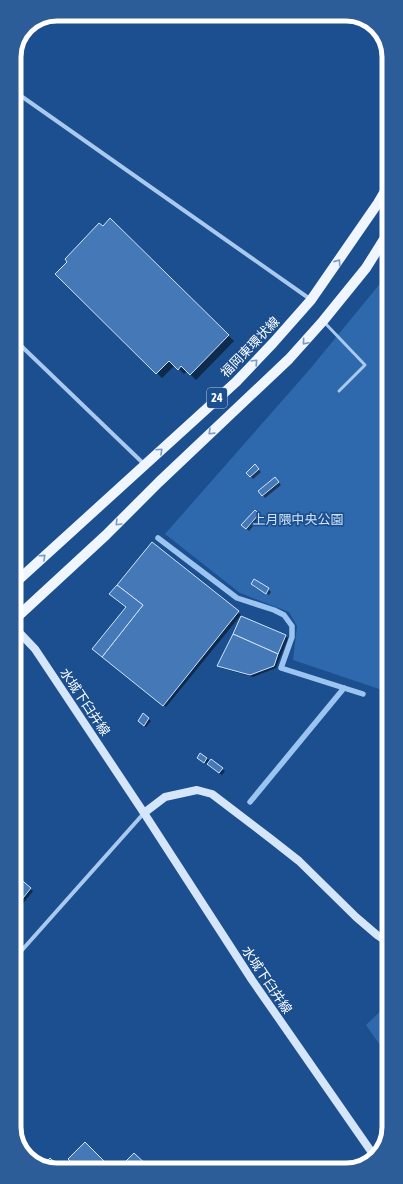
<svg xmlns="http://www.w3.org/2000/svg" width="403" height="1184" viewBox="0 0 403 1184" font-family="'Asap Condensed','Noto Sans JP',sans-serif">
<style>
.green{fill:#2e69ad}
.shadow{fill:#0007}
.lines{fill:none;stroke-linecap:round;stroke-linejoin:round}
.stream{stroke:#9cc4f0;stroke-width:5.5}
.building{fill:#4478b7;stroke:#cfe3fa}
.service{stroke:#a9c9ee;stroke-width:3}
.minor{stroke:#a9c9ee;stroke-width:4}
.secondary{stroke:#d6e6fa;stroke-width:8}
.primary{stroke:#f0f6ff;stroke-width:10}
.oneway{stroke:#7b9ac1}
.labels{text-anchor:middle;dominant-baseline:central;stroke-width:3.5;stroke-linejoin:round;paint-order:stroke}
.shield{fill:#1b4f8f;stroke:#bbcadd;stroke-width:1}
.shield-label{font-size:12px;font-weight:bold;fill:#fff}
.street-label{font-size:13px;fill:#fff;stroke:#1b4f8f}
.park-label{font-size:13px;fill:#cfe3fa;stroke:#1b4f8f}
.rim{fill:none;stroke:#fff;stroke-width:5}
</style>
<rect width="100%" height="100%" fill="#1b4f8f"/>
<g class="green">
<polygon points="388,274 388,692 293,660 297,626 289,612 240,593 165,534 310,369"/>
<polygon points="389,1003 389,1058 366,1025"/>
</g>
<g class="shadow">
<polygon points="110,220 234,341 196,380 187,371 184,374 175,365 162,378 56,274"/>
<polygon points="255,466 261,472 253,479 247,473"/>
<polygon points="275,478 281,485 265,498 259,491"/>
<polygon points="255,512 261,517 249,531 243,525"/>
<polygon points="152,543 241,615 166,707 96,651 127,607"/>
<polygon points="254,581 268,589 271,592 269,595 254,587 252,584"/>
<polygon points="285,636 288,638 276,668 253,677 221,668 219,665"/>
<polygon points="144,715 151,721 146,727 141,724"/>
<polygon points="207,758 210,762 225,771 222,775 208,764 201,761"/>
<polygon points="18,879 33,891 18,910 15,907 15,880 16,881"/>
<polygon points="85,1143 107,1166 104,1170 75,1170"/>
</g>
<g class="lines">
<g class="stream">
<polyline points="158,538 237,598 274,610 284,615 292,626 292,637 281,668 363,694"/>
<polyline points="250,802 344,688"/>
</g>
</g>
<g class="building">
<polygon points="110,218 229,335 190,375 181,366 178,370 169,361 156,374 55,274 67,262 65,259 99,223 103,226"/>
<polygon points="255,464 259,469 250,477 246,473"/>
<polygon points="275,477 279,482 262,496 258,491"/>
<polygon points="255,510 259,514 246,529 241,525"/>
<polygon points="152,542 239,611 163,706 102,657 143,605 117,585"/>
<polygon points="254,579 269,588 266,594 251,584"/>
<polygon points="117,585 143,605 102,657 92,649 126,607 109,594"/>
<polygon points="241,616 286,635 278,654 233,634"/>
<polygon points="233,634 278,654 274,666 250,675 217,666"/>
<polygon points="143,713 149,718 144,726 138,721"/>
<polygon points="200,753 207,758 204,763 197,758"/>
<polygon points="211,759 223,768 219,773 207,764"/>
<polygon points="18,877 31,888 15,908 15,881"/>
<polygon points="85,1142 106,1163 99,1170 74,1170 76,1167 68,1159"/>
<polygon points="134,1153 151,1169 117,1170"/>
<polygon points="50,1158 63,1170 54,1170 43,1165"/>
</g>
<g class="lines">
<polyline class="service" points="324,322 365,365 339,391"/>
<g class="minor">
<polyline points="16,50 41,21"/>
<polyline points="14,91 310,299"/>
<polyline points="14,339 145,465"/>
<polyline points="15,958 144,813"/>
</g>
<g class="secondary">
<polyline points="15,628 35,649 144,813 252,980 375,1157"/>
<polyline points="144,813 165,797 197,790 212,794 271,839 299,861 356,917 377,935 389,943"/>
</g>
<g class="primary">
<polyline points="15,583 236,382 273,343 311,300 378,203 388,186"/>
<polyline points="15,619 106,535 159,482 289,359 323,321 366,268 388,233"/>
</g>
</g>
<defs><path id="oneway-chevron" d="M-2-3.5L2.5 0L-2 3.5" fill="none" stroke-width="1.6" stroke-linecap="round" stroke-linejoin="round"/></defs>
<g class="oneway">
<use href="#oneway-chevron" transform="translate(338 262) rotate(-55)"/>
<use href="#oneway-chevron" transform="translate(305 342) rotate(131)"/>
<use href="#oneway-chevron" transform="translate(255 362) rotate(-46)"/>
<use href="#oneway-chevron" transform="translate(211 432) rotate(136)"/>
<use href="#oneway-chevron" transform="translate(160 451) rotate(-43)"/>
<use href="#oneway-chevron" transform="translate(118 523) rotate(135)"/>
<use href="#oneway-chevron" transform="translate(43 557) rotate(-42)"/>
</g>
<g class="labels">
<rect class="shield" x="207" y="388" width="20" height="20" rx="3"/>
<g class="shield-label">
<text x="217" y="398">24</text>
</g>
<g class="street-label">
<text transform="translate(250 347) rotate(-46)">福岡東環状線</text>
<text transform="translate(85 702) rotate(56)">水城下臼井線</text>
<text transform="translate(267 980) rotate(56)">水城下臼井線</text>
</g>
<g class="park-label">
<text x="298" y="519">上月隈中央公園</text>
</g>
</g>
<path d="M0 0H403V1184H0ZM57 21H346A36 36 0 0 1 382 57V1127A36 36 0 0 1 346 1163H57A36 36 0 0 1 21 1127V57A36 36 0 0 1 57 21Z" fill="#2d5d98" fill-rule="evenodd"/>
<path class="rim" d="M57 21H346A36 36 0 0 1 382 57V1127A36 36 0 0 1 346 1163H57A36 36 0 0 1 21 1127V57A36 36 0 0 1 57 21Z"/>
</svg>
